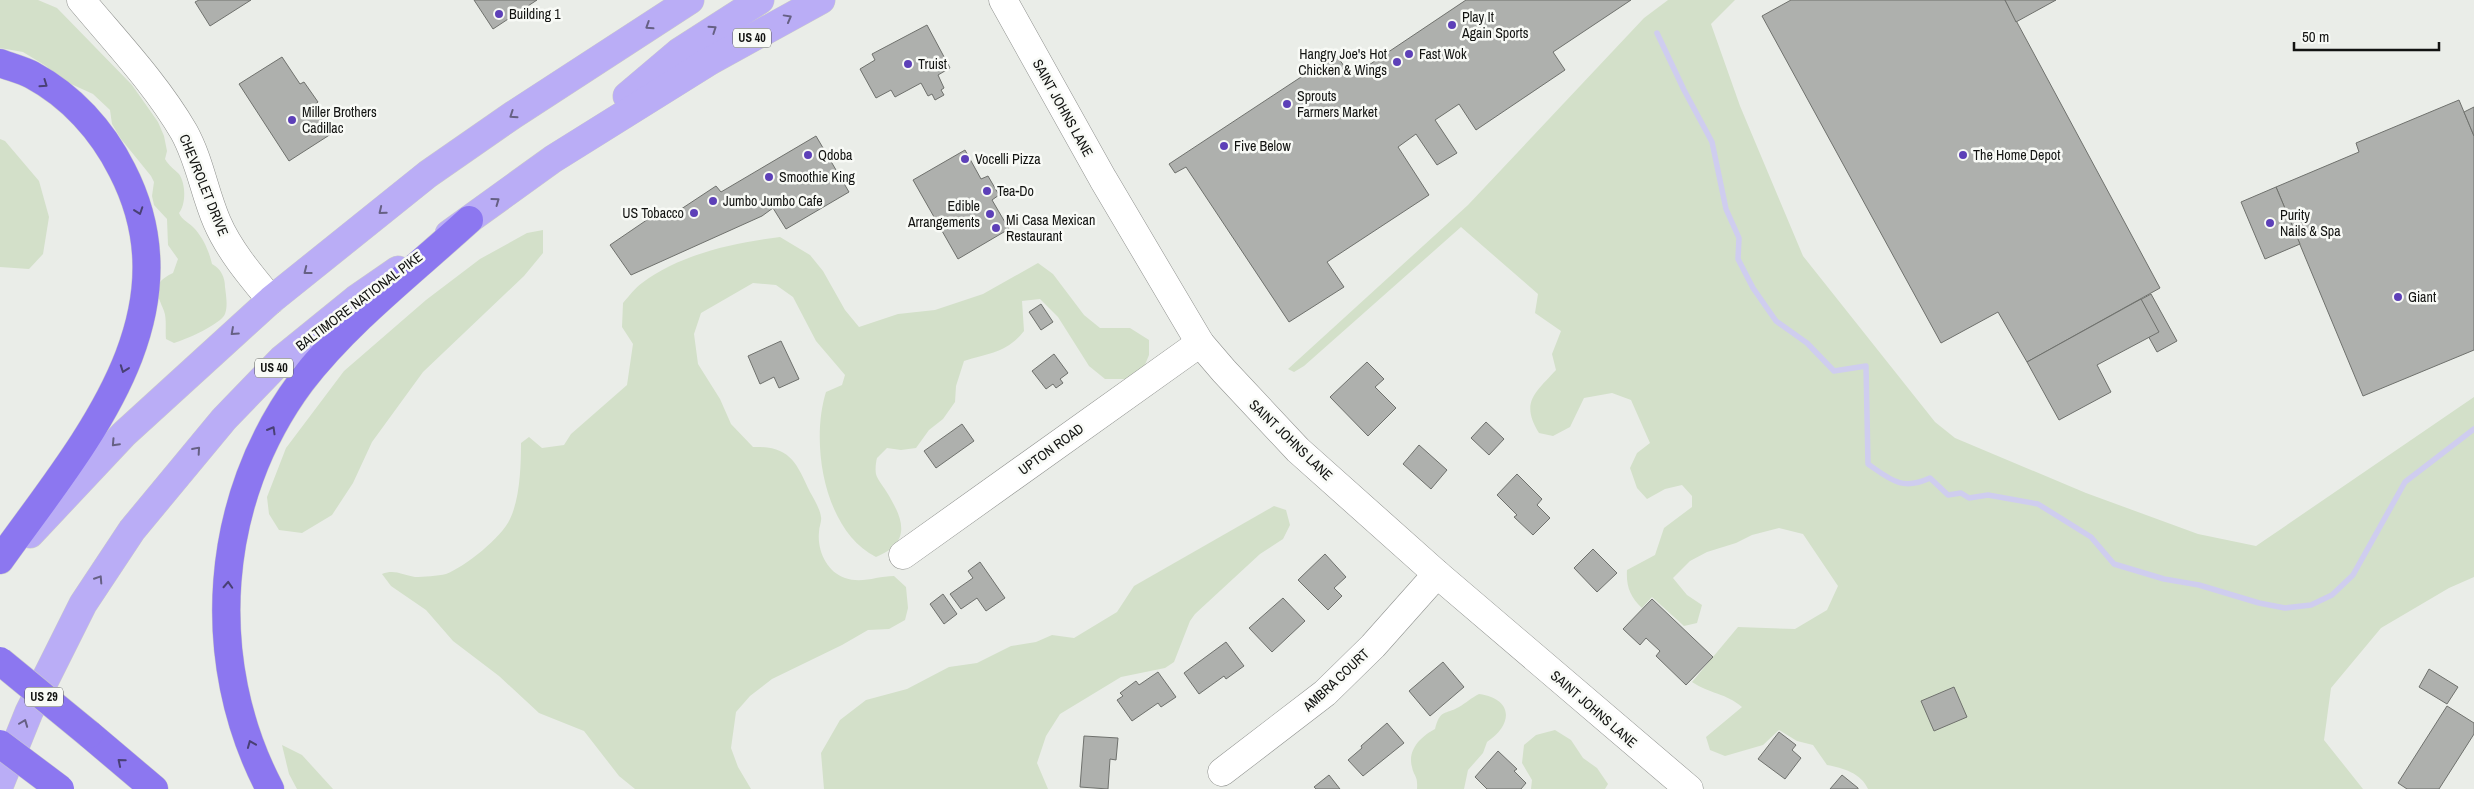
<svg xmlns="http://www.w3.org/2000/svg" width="2474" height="789" viewBox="0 0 2474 789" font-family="'Archivo Narrow',sans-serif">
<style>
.green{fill:#d3e0c9}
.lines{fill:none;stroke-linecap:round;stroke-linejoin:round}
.stream{stroke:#cfcdef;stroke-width:5.5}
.building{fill:#aeb0ad;stroke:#6f716d}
.minor-casing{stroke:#8f918e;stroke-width:29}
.major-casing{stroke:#cbcbcb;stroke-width:29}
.highway-casing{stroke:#cbcbcb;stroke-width:29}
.minor{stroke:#fff;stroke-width:28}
.major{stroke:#baadf6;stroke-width:28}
.highway{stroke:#8c77f0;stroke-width:28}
.highway-bridge-casing{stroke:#cbcbcb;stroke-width:29;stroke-linecap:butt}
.highway-bridge{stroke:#8c77f0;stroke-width:28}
.oneway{stroke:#666084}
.oneway2{stroke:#494075}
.poi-dot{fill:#5d40b8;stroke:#f8faf6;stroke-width:2}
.labels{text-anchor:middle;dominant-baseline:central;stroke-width:5;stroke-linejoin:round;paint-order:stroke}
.shield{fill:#f8faf6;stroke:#575856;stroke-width:1}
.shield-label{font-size:12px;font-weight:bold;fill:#121311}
.poi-label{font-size:14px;fill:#121311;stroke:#f8faf6;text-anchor:start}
.street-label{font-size:14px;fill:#121311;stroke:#f8faf6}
</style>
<rect width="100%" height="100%" fill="#eaede8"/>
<g class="green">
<path d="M0,0h38l19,8 75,77 26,37 6,14 3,15 -2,8c4,7 9,10 14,15 7,10 7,30 0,39 3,7 9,9 14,14 10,10 16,24 19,37 9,5 13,13 13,23 1,8 3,19 0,27 -4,10 -40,26 -51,29l-8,-4c-1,-8 1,-20 -2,-28 -7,-18 -14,-27 9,-38l5,-14 -10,-14 -1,-26 -13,-14 -2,-9 2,-14 -3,-6 -30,-37 -9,-15 -2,-14 -17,-16 -33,-15 -14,-13 -23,-14 -23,-4z"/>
<path d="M1668,0h67l-24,24 29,82 63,150 132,166 20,16 131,55 112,41 58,12 218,-149v180l-25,11 -68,40 -50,60 -7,52 39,49h-495c-7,-16 -25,-21 -41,-24l-14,-20 -16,-4 -18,-11 -16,15 -38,11 -15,-6 -4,-13 36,-30c-16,-14 -32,-13 -50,-25l46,-55 57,2 32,-19 11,-24 -35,-52 -24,-6 -27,7 -16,8 -29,9 -17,9 -17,17 14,17 15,10 -5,18 -13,3 -32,-29 -10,11c-12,-11 -16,-22 -15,-38l28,-15 9,-27 28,-21v-11l-10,-11 -17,4 -18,10 -10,-11 -7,-20 7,-15 13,-10 -19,-43 -19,-7 -28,5 -14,29 -17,9 -14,-3c-19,-31 -4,-40 17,-63l-4,-16 9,-23 -26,-18 3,-19 -77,-67 -157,139 -10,6 -6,-3 180,-164 176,-187z"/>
<polygon points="0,139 5,141 39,181 49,217 43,254 29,269 0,267"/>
<polygon points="543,230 543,253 524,276 423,372 372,442 353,483 332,515 302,533 279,530 269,514 267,497 286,448 344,371 426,300 480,259 527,233"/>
<path d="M780,237l30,18 13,16 22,39 14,17 39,-13 37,-4 48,-16 55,-31 15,11 31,41 16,13h30l19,12v15l-7,17 -17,7h-20l-16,-13 -31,-49 -18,-18 -18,2 2,30c-17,22 -35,22 -60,30l-8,25 -1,16 -12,17 -14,11 -13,18 -15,2 -14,-2 -10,10c-1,4 -2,11 -1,16 1,5 7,12 10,17 17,27 27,51 -10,66 -52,-26 -66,-114 -50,-165l16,-7 3,-10 -29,-34 -23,-44 -17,-12 -23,-2 -52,30 -7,21 4,30 22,35 11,25 22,23c37,-1 43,15 57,45 4,7 10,17 11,25 1,4 -2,10 -2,15 -2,19 8,40 26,46 17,6 32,-2 49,-2l12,11 2,21 -3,12 -16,9 -21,1 -26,15 -70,34 -22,17 -14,16 -5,36 7,19 13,22h-116l-16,-13 -35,-45 -45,-18 -40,-37 -46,-35 -27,-31 -35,-24 -9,-12c13,-5 20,1 33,3 8,0 23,-1 31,-3 19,-7 56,-37 64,-55 10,-21 11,-53 11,-76l8,-6 13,11 22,-3 7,-11 56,-49 6,-41 -11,-17 1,-24c6,-7 12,-15 19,-20 39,-29 90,-40 138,-46z"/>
<polygon points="1274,506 1286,510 1290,525 1283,539 1260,554 1195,614 1190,621 1174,662 1165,668 1121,677 1060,714 1046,736 1037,763 1048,789 824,789 821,753 840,720 866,700 907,689 949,667 977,663 1011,646 1036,642 1052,635 1074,638 1117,612 1134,586"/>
<path d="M1479,694c35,5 34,31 8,48l-4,11 -15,17 -4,19h-47c1,-14 -3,-12 -5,-22 -5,-18 10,-31 23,-38 5,-20 10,-14 24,-22 7,-4 12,-9 20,-13z"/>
<polygon points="1555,730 1571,740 1583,758 1597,768 1608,784 1605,789 1531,789 1532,780 1522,763 1524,745 1536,735"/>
<polygon points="282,745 302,755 333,789 297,789 289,774"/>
</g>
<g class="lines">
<path class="stream" d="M1657,33l27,57 28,52 14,67 13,29 -1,21 15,29 23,33 31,22 27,28 32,-5 2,98c23,16 34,27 62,14l18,17 13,-2 8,5 19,-3 50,9 53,33 23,27 50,15 35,6 60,18 26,5 26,-3 21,-10 21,-20 52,-93 69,-53"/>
</g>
<g class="building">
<polygon points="199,0 251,0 210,26 195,2"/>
<polygon points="474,0 537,0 493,29"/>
<polygon points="1466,0 1631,0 1553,52 1565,70 1476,130 1459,104 1435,120 1457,153 1437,165 1416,134 1398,147 1429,195 1327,262 1344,287 1289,322 1186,167 1175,173 1169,164 1336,54 1351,77"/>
<polygon points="1791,0 2005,0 2160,288 2027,362 1998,312 1941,343 1762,16"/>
<polygon points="2005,0 2056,0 2016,22"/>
<polygon points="927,25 950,68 938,75 944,88 941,90 944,95 935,100 932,94 928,96 921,83 895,97 891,90 876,98 860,69 875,60 872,54"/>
<polygon points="282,57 300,84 304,82 318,102 313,106 331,134 289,161 239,84"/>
<polygon points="2459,100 2474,136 2474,350 2363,396 2276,187 2359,152 2356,143"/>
<polygon points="2474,107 2474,136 2464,112"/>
<polygon points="816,136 849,192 786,229 773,208 762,216 631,275 610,245 660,211 666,219 716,186 721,192"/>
<polygon points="965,150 981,179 988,176 999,195 992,200 1009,229 958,259 913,180"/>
<polygon points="2276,187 2300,244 2265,259 2241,202"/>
<polygon points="2151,294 2177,341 2157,352 2131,305"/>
<polygon points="2141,299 2159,332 2097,365 2111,392 2059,420 2027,362"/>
<polygon points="1041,304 1053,322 1041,330 1029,312"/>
<polygon points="781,341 799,379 779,388 774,377 760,384 748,356"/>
<polygon points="1054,354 1068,373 1060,379 1063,383 1056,388 1053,384 1046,389 1032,371"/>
<polygon points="1367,362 1384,379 1375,387 1396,408 1368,436 1330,397"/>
<polygon points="1486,422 1504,439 1489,455 1471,438"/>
<polygon points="962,424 974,441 936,468 924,451"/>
<polygon points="1419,445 1447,470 1431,489 1403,464"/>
<polygon points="1517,474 1542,499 1537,505 1550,518 1533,535 1514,517 1517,515 1497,495"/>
<polygon points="1593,549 1617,573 1597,592 1574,568"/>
<polygon points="1325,554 1346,577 1334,588 1342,596 1328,610 1298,580"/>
<polygon points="980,562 1005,598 986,611 977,598 961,609 950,594 973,578 968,571"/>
<polygon points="943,594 957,614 944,624 930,604"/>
<polygon points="1283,598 1305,621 1272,652 1249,628"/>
<polygon points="1652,599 1713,657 1686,685 1656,656 1660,651 1646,638 1640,645 1623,629"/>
<polygon points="1226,642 1244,666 1226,679 1224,676 1199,694 1184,673"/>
<polygon points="1443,662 1464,687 1430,716 1409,691"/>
<polygon points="2429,669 2458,687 2447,704 2419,687"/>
<polygon points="1158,672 1176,697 1161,707 1158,703 1132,721 1117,700 1123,696 1120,693 1136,681 1139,685"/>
<polygon points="1954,687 1967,717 1934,731 1921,701"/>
<polygon points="2447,706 2474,723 2474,734 2439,789 2407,789 2398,783"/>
<polygon points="1387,723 1404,743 1363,776 1348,760 1362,748 1361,746"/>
<polygon points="1779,732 1796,745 1792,750 1801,758 1785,779 1758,759"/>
<polygon points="1084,736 1118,738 1116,760 1110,759 1108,789 1080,787"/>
<polygon points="1498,751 1517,769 1514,771 1526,783 1521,789 1487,789 1475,777"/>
<polygon points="1329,775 1340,789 1316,789 1314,787"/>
<polygon points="1842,775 1858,788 1858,789 1830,789"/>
</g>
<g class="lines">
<defs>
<g id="minor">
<path d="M81,0c36,43 75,84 103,132 16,29 20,60 33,90 12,28 34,54 54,78"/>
<polyline points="1003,0 1103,179 1200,343 1224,371 1298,450 1437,574 1689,789"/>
<polyline points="903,555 1200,343"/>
<polyline points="1222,772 1325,693 1373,646 1437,574"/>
</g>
<g id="major">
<polyline points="627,96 679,52 760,0"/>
<polyline points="449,234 553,159 710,61 821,0"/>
<polyline points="30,534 124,434 271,300 428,174 513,115 690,0"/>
<polyline points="0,784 29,712 83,604 132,530 224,419 282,359 356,299 398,270"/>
</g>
<g id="highway">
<path d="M0,63c10,4 22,7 32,12 39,21 70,55 90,95 76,147 -41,276 -122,390"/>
<polyline points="89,734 154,789"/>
<path d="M270,789c-68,-129 -56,-290 31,-407 46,-60 112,-111 168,-162"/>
</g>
</defs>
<use href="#minor" class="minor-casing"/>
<use href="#major" class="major-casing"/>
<use href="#highway" class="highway-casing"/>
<use href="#minor" class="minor"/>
<use href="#major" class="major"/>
<use href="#highway" class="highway"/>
<defs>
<g id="highway-bridge">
<polyline points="0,661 89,734"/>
<polyline points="0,744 60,789"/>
</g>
</defs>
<use href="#highway-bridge" class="highway-bridge-casing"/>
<use href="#highway-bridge" class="highway-bridge"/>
</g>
<defs><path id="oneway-chevron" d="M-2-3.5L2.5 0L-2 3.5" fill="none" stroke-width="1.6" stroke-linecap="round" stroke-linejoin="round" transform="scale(1.25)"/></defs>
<g class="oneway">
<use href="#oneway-chevron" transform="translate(788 18) rotate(-29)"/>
<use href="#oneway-chevron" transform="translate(649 26) rotate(147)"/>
<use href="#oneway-chevron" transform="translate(713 29) rotate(-34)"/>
<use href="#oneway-chevron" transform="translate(513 115) rotate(146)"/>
<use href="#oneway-chevron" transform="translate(496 201) rotate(-36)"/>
<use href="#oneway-chevron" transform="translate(382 211) rotate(141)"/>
<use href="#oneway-chevron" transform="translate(307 271) rotate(142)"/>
<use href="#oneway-chevron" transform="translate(234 332) rotate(138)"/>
<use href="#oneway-chevron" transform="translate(115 443) rotate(133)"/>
<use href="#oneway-chevron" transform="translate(197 450) rotate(-49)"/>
<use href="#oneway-chevron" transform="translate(99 579) rotate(-57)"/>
<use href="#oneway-chevron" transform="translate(24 723) rotate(-69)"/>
</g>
<g class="oneway2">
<use href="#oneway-chevron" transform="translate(44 84) rotate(35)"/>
<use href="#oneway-chevron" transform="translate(139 211) rotate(71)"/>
<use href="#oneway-chevron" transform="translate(124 369) rotate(110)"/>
<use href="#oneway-chevron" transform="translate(272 430) rotate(-60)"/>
<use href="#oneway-chevron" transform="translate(228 585) rotate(-87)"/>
<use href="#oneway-chevron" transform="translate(251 744) rotate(-112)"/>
<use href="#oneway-chevron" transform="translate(121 762) rotate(-140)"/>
</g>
<g class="poi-dot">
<circle cx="499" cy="14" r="5"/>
<circle cx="1452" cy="25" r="5"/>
<circle cx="1409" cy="54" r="5"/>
<circle cx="1397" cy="62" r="5"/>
<circle cx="908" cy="64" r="5"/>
<circle cx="1287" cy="104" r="5"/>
<circle cx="292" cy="120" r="5"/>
<circle cx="1224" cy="146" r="5"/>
<circle cx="808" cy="155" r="5"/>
<circle cx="1963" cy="155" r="5"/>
<circle cx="965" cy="159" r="5"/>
<circle cx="769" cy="177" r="5"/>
<circle cx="987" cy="191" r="5"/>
<circle cx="713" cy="201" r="5"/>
<circle cx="694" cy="213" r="5"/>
<circle cx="990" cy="214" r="5"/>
<circle cx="2270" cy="223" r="5"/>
<circle cx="996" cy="228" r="5"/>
<circle cx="2398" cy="297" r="5"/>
</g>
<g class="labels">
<g class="shield">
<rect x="733" y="28.5" width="38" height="19" rx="4"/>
<rect x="255" y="358.5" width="38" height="19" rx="4"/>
<rect x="25" y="687.5" width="38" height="19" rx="4"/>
</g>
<g class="shield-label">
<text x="752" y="38">US 40</text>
<text x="274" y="368">US 40</text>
<text x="44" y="697">US 29</text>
</g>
<g class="poi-label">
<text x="509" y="14">Building 1</text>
<text x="1462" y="17">Play It<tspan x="1462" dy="16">Again Sports</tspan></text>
<text x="1387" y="54" text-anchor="end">Hangry Joe's Hot<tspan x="1387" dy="16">Chicken &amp; Wings</tspan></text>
<text x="1419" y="54">Fast Wok</text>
<text x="918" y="64">Truist</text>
<text x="1297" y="96">Sprouts<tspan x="1297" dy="16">Farmers Market</tspan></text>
<text x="302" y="112">Miller Brothers<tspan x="302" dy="16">Cadillac</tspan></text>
<text x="1234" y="146">Five Below</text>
<text x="818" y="155">Qdoba</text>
<text x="1973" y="155">The Home Depot</text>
<text x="975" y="159">Vocelli Pizza</text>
<text x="779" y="177">Smoothie King</text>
<text x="997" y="191">Tea-Do</text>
<text x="723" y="201">Jumbo Jumbo Cafe</text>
<text x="980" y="206" text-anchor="end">Edible<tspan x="980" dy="16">Arrangements</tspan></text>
<text x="684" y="213" text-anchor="end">US Tobacco</text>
<text x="2280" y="215">Purity<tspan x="2280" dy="16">Nails &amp; Spa</tspan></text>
<text x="1006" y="220">Mi Casa Mexican<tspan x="1006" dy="16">Restaurant</tspan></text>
<text x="2408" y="297">Giant</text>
</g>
<g class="street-label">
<text transform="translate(1063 108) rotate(61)">SAINT JOHNS LANE</text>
<text transform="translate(204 185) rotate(68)">CHEVROLET DRIVE</text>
<text transform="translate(359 301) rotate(-37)">BALTIMORE NATIONAL PIKE</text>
<text transform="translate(1291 440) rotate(44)">SAINT JOHNS LANE</text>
<text transform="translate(1051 449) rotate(-36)">UPTON ROAD</text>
<text transform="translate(1336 680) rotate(-43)">AMBRA COURT</text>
<text transform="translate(1594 709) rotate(41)">SAINT JOHNS LANE</text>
</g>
</g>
<path d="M2294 42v8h145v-8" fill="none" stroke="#121311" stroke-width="2.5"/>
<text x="2302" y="42" font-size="15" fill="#121311" stroke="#f8faf6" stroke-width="4" paint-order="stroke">50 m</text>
</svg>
